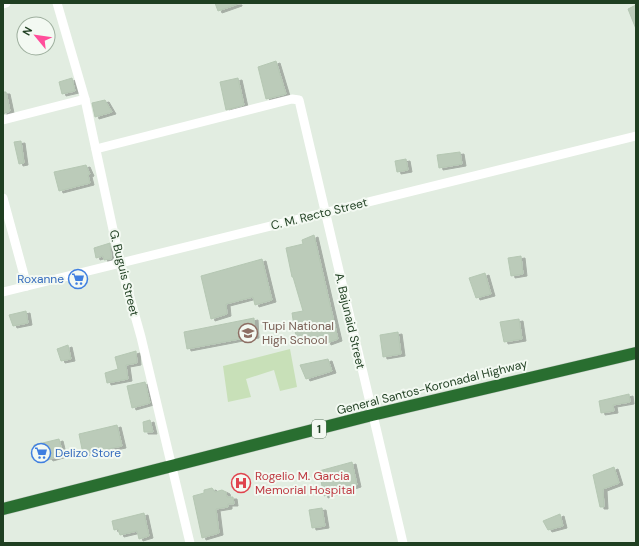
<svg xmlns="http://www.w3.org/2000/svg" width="639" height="546" viewBox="0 0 639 546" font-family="'DM Sans',sans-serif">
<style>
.green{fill:#c8e0b8}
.building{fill:#bbcbb9;stroke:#b5c7b3;filter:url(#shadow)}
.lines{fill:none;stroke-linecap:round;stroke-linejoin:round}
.highway-casing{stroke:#c0c9c1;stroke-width:13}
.street{stroke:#fff;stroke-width:9}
.highway{stroke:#296e30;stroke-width:12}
.labels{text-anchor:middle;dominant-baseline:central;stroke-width:4;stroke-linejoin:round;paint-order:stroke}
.shield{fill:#f3f9f2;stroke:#5f7760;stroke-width:1}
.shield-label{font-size:11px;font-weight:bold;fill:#1f3f21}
.street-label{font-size:12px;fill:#1f3f21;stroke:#f3f9f2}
.shop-label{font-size:12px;fill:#366cbe;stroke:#f3f9f2;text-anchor:end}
.education-label{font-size:12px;fill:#785e54;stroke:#f3f9f2;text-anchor:start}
.health-label{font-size:12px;fill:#be3a42;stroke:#f3f9f2;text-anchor:start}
</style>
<defs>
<filter id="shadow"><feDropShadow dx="4" dy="2" stdDeviation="0" flood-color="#0004"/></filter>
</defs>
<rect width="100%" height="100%" fill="#e2ede1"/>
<polygon class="green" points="290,349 297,387 280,391 274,370 246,379 251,397 228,402 223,366"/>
<g class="building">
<polygon points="215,3 238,3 238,4 218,11"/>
<polygon points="636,5 636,29 628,9"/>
<polygon points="276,61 286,94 266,99 258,67"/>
<polygon points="72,78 75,91 62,94 59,82"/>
<polygon points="238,78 244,105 226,110 220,82"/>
<polygon points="3,92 6,92 10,111 3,114"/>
<polygon points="105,100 112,112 95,117 92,103"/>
<polygon points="21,141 24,163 19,164 14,142"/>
<polygon points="460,152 462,164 439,168 437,155"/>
<polygon points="406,159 408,170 397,172 395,161"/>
<polygon points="86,165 90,174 88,175 90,183 59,191 54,172"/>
<polygon points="314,235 338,339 327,343 325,335 297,341 294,326 292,313 303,311 293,277 292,277 286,248 303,244 302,240"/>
<polygon points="110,243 111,259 104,260 103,256 96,258 94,248"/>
<polygon points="521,256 523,274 511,276 508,258"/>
<polygon points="262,259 272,300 255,305 253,297 226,304 227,314 211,319 201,276"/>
<polygon points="485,273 491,294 476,298 469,278"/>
<polygon points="26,311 28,323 13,326 9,315"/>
<polygon points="254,318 255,336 187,349 184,332"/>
<polygon points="519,319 522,339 504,342 500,322"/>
<polygon points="398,332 401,354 383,357 380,335"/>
<polygon points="68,345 71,359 61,361 57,349"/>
<polygon points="136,351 137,363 126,365 128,379 107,383 105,373 118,369 115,357"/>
<polygon points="328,359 332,371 306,379 300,365"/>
<polygon points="145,382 150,403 132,408 127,386"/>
<polygon points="629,394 630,402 613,405 614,411 601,413 599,401"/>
<polygon points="150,420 153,432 144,432 143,422"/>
<polygon points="117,425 122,446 83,454 79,434"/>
<polygon points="59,439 63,455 49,459 48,457 37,459 34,445"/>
<polygon points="352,462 357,485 324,496 319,471"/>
<polygon points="614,467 619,483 603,489 604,507 600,507 593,475"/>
<polygon points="212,488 215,492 222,490 226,492 227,497 233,497 234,504 228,504 228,507 216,509 219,533 202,538 193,496 204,493 204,490"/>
<polygon points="322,508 325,526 312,528 309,510"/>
<polygon points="144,513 149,536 139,539 137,531 120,535 118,529 114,530 112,521"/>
<polygon points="560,514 563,526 548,530 543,521"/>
</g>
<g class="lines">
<defs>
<polyline id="highway" points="3,509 372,415 636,353"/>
</defs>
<use href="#highway" class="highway-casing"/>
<g class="street">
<polyline points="57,3 85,99 120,262 141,337 190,543"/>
<polyline points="3,4 6,3"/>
<polyline points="3,120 85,99"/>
<polyline points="96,149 292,99 299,100 403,543"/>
<polyline points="3,198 27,286"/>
<path d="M3,292c211,-52 422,-104 633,-156"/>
</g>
<use href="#highway" class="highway"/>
</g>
<defs>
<symbol id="supermarket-ring" viewBox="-11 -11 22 22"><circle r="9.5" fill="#f3f9f2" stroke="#3f7fe0" stroke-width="1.5"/><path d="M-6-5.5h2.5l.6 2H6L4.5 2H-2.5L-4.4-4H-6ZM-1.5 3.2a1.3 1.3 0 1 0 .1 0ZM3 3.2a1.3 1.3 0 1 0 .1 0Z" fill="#3f7fe0"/></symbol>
<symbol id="school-ring" viewBox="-11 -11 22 22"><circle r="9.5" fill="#f3f9f2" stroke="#8d6e63" stroke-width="1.5"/><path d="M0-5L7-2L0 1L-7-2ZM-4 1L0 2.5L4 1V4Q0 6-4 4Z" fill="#8d6e63"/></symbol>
<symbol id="hospital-ring" viewBox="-11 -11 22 22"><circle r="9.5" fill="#f3f9f2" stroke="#e0444e" stroke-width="1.5"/><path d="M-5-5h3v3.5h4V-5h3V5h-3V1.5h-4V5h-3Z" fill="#e0444e"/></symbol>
</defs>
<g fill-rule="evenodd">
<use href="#supermarket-ring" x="67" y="268" width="22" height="22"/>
<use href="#school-ring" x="237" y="322" width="22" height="22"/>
<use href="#supermarket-ring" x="30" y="442" width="22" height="22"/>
<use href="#hospital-ring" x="230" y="472" width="22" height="22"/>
</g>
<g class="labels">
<rect class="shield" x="312" y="420" width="14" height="18" rx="3"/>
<g class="shield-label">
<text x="319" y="429">1</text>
</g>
<g class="street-label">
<text transform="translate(319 214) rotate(-14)">C. M. Recto Street</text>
<text transform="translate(124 273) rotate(76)">G. Buguis Street</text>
<text transform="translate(350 321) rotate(77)">A. Bajunaid Street</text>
<text transform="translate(432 387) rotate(-14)">General Santos-Koronadal Highway</text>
</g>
<g class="shop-label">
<text x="64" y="279">Roxanne</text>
<text x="55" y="453" text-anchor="start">Delizo Store</text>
</g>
<g class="education-label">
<text x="262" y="326">Tupi National<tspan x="262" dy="14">High School</tspan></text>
</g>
<g class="health-label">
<text x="255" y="476">Rogelio M. Garcia<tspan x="255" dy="14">Memorial Hospital</tspan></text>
</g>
</g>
<rect width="639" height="546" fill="none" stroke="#1f3f21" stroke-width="8"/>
<g transform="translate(36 36) rotate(299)"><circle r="19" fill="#f3f9f2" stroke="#9eaf9e"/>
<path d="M0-3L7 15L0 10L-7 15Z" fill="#ff4d9a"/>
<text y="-6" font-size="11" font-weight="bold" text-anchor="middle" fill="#1f3f21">N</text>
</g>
</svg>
